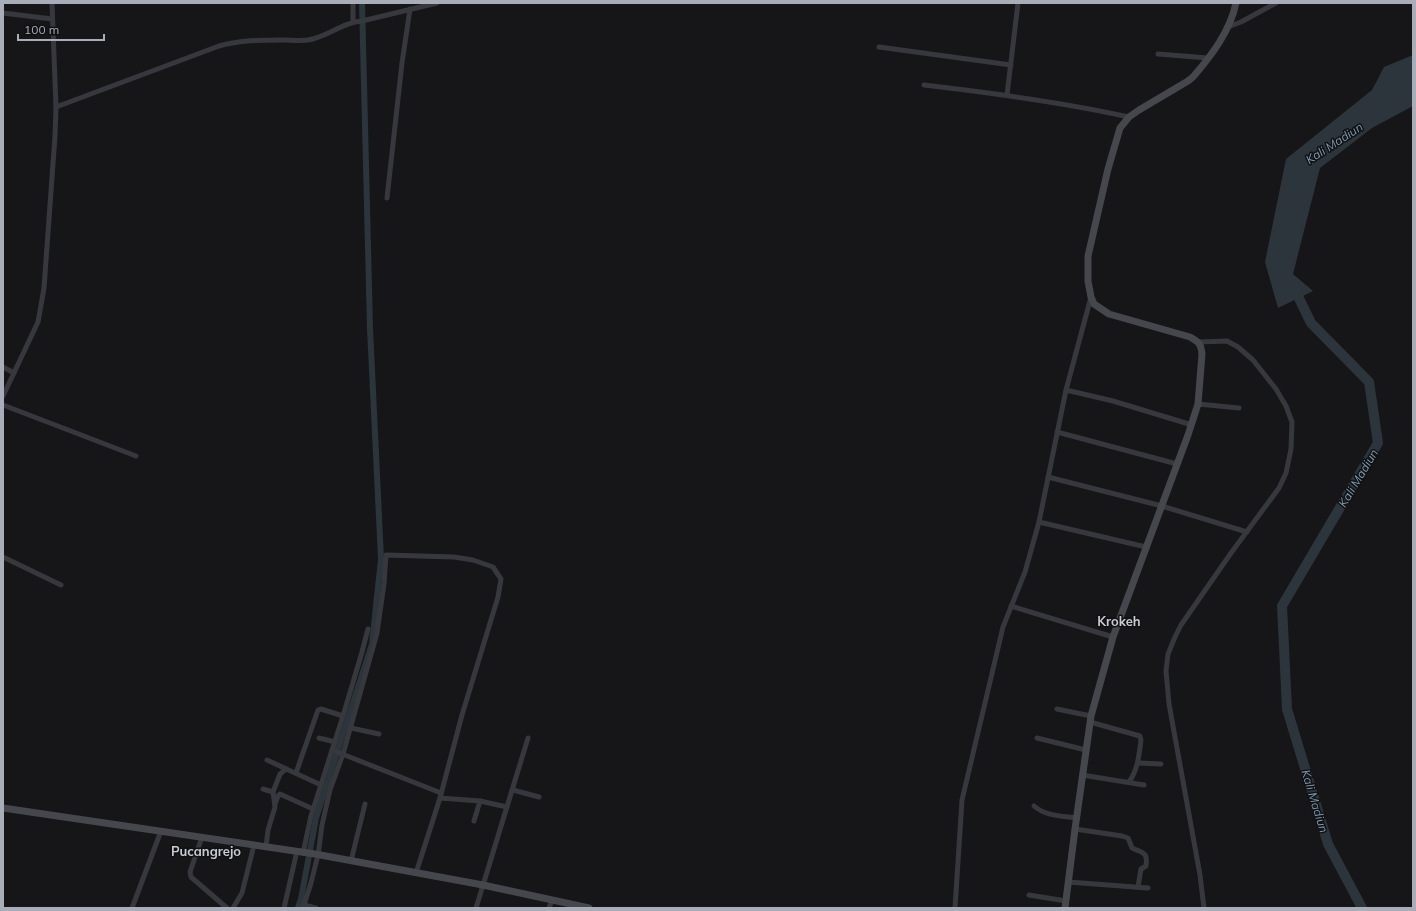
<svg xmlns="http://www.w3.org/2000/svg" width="1416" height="911" viewBox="0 0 1416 911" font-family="Mulish,sans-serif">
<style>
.water{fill:#2c353c}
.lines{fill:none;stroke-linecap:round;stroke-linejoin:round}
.canal{stroke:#2c353c;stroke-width:6}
.river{stroke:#2c353c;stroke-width:10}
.street{stroke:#37383d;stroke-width:5}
.secondary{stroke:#45474d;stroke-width:7}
.labels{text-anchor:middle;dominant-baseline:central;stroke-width:3;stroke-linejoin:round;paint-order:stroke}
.water-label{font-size:12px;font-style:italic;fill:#7f9bb3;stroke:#111113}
.quarter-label{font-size:13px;font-weight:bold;fill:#c9ccd4;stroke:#111113}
</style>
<rect width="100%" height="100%" fill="#161618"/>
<polygon class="water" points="1413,55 1413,106 1372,128 1320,168 1293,274 1313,291 1278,308 1265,262 1286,159 1372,90 1384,67"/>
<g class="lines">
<polyline class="canal" points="298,908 301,899 316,818 372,644 381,559 370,328 362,3"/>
<polyline class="river" points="1293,286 1311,323 1369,382 1378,443 1282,606 1287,709 1328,844 1362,908"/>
<g class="street">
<polyline points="3,13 52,19"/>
<polyline points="353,21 353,3"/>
<polyline points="1228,27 1241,22 1276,3"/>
<polyline points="879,47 1011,65"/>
<polyline points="1158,54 1208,58"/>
<path d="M924,85c69,8 138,17 205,32"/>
<polyline points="1007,95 1018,3"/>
<path d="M56,107l163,-61c21,-6 42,-6 64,-6 8,0 17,1 25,0 19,-3 35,-18 54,-19l75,-18"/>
<polyline points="387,198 402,63 410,9"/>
<polyline points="1199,342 1227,341 1238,347 1253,360 1276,389 1286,406 1292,422 1291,449 1286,473 1279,488 1231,553 1181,625 1175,637 1168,654 1166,671 1169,704 1200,875 1204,908"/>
<polyline points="3,367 14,373"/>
<polyline points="1066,390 1091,297"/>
<polyline points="3,396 38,322 44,288 55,136 56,107 52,3"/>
<polyline points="1198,404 1239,408"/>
<polyline points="3,405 136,456"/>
<polyline points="1057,432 1177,464"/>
<polyline points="1048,477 1162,506 1247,532"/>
<polyline points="1039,522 1146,547"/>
<polyline points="3,557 61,585"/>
<polyline points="1011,606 1113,637"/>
<polyline points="1057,709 1091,716"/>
<path d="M1090,722l50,14 1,4c-2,15 -3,29 -12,42"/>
<polyline points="351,728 379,734"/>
<polyline points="319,738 335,742"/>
<polyline points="1037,738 1086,750"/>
<polyline points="332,750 441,793"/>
<polyline points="267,760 321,785"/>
<polyline points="1138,763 1161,764"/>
<polyline points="296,773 318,710 321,709 343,716"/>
<polyline points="1082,775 1144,785"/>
<polyline points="263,789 273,792"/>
<polyline points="513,790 539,797"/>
<polyline points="440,798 480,801 507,807"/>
<polyline points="275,804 278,796 280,794 313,809"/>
<path d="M1034,806c11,10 28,10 42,12"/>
<polyline points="474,821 480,801"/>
<path d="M1075,829l47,7 6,2 4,10c11,5 16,4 14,18l-5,3 -3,18"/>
<polyline points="202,837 190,872 191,877 227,908"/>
<polyline points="266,847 268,830 275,807 273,792 280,774 286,769"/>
<polyline points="303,853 311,816 343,716 362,652 368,629"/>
<polyline points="351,861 365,804"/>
<polyline points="1068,882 1148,888"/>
<polyline points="1029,895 1066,901"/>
<polyline points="304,905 316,908"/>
<polyline points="132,908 161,831"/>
<polyline points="233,908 242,893 254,845"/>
<polyline points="284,908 297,851"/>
<polyline points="303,908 311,883 318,855 322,825 330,790 343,754 377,633 384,584 386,555 454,557 473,560 493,567 501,579 498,597 462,715 440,798 416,873"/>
<polyline points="476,908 528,738"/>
<polyline points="549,908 552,900"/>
<polyline points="955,908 962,800 1003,627 1025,572 1039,522 1066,390 1113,401 1192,425"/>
</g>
<g class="secondary">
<polyline points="3,808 315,854 483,885 589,908"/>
<path d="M1065,908l10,-79 16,-113 22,-79 75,-202 10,-31 4,-50c-1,-10 -3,-12 -12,-17l-81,-23 -15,-10 -3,-7 -3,-16v-25l20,-87 12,-41 9,-11 10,-7 49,-29 5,-4c19,-22 37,-46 43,-74"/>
</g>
</g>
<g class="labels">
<g class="water-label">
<text transform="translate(1334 143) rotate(-33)">Kali Madiun</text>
<text transform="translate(1358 478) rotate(-59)">Kali Madiun</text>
<text transform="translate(1315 801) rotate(73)">Kali Madiun</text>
</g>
<g class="quarter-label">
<text x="1119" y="621">Krokeh</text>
<text x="206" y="851">Pucangrejo</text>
</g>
</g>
<rect width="1416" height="911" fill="none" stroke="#a8adb8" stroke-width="8"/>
<path d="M18 34v6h86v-6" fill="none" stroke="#a8adb8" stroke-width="2"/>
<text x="24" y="34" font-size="12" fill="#a8adb8" stroke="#111113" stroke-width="3" paint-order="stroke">100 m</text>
</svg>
